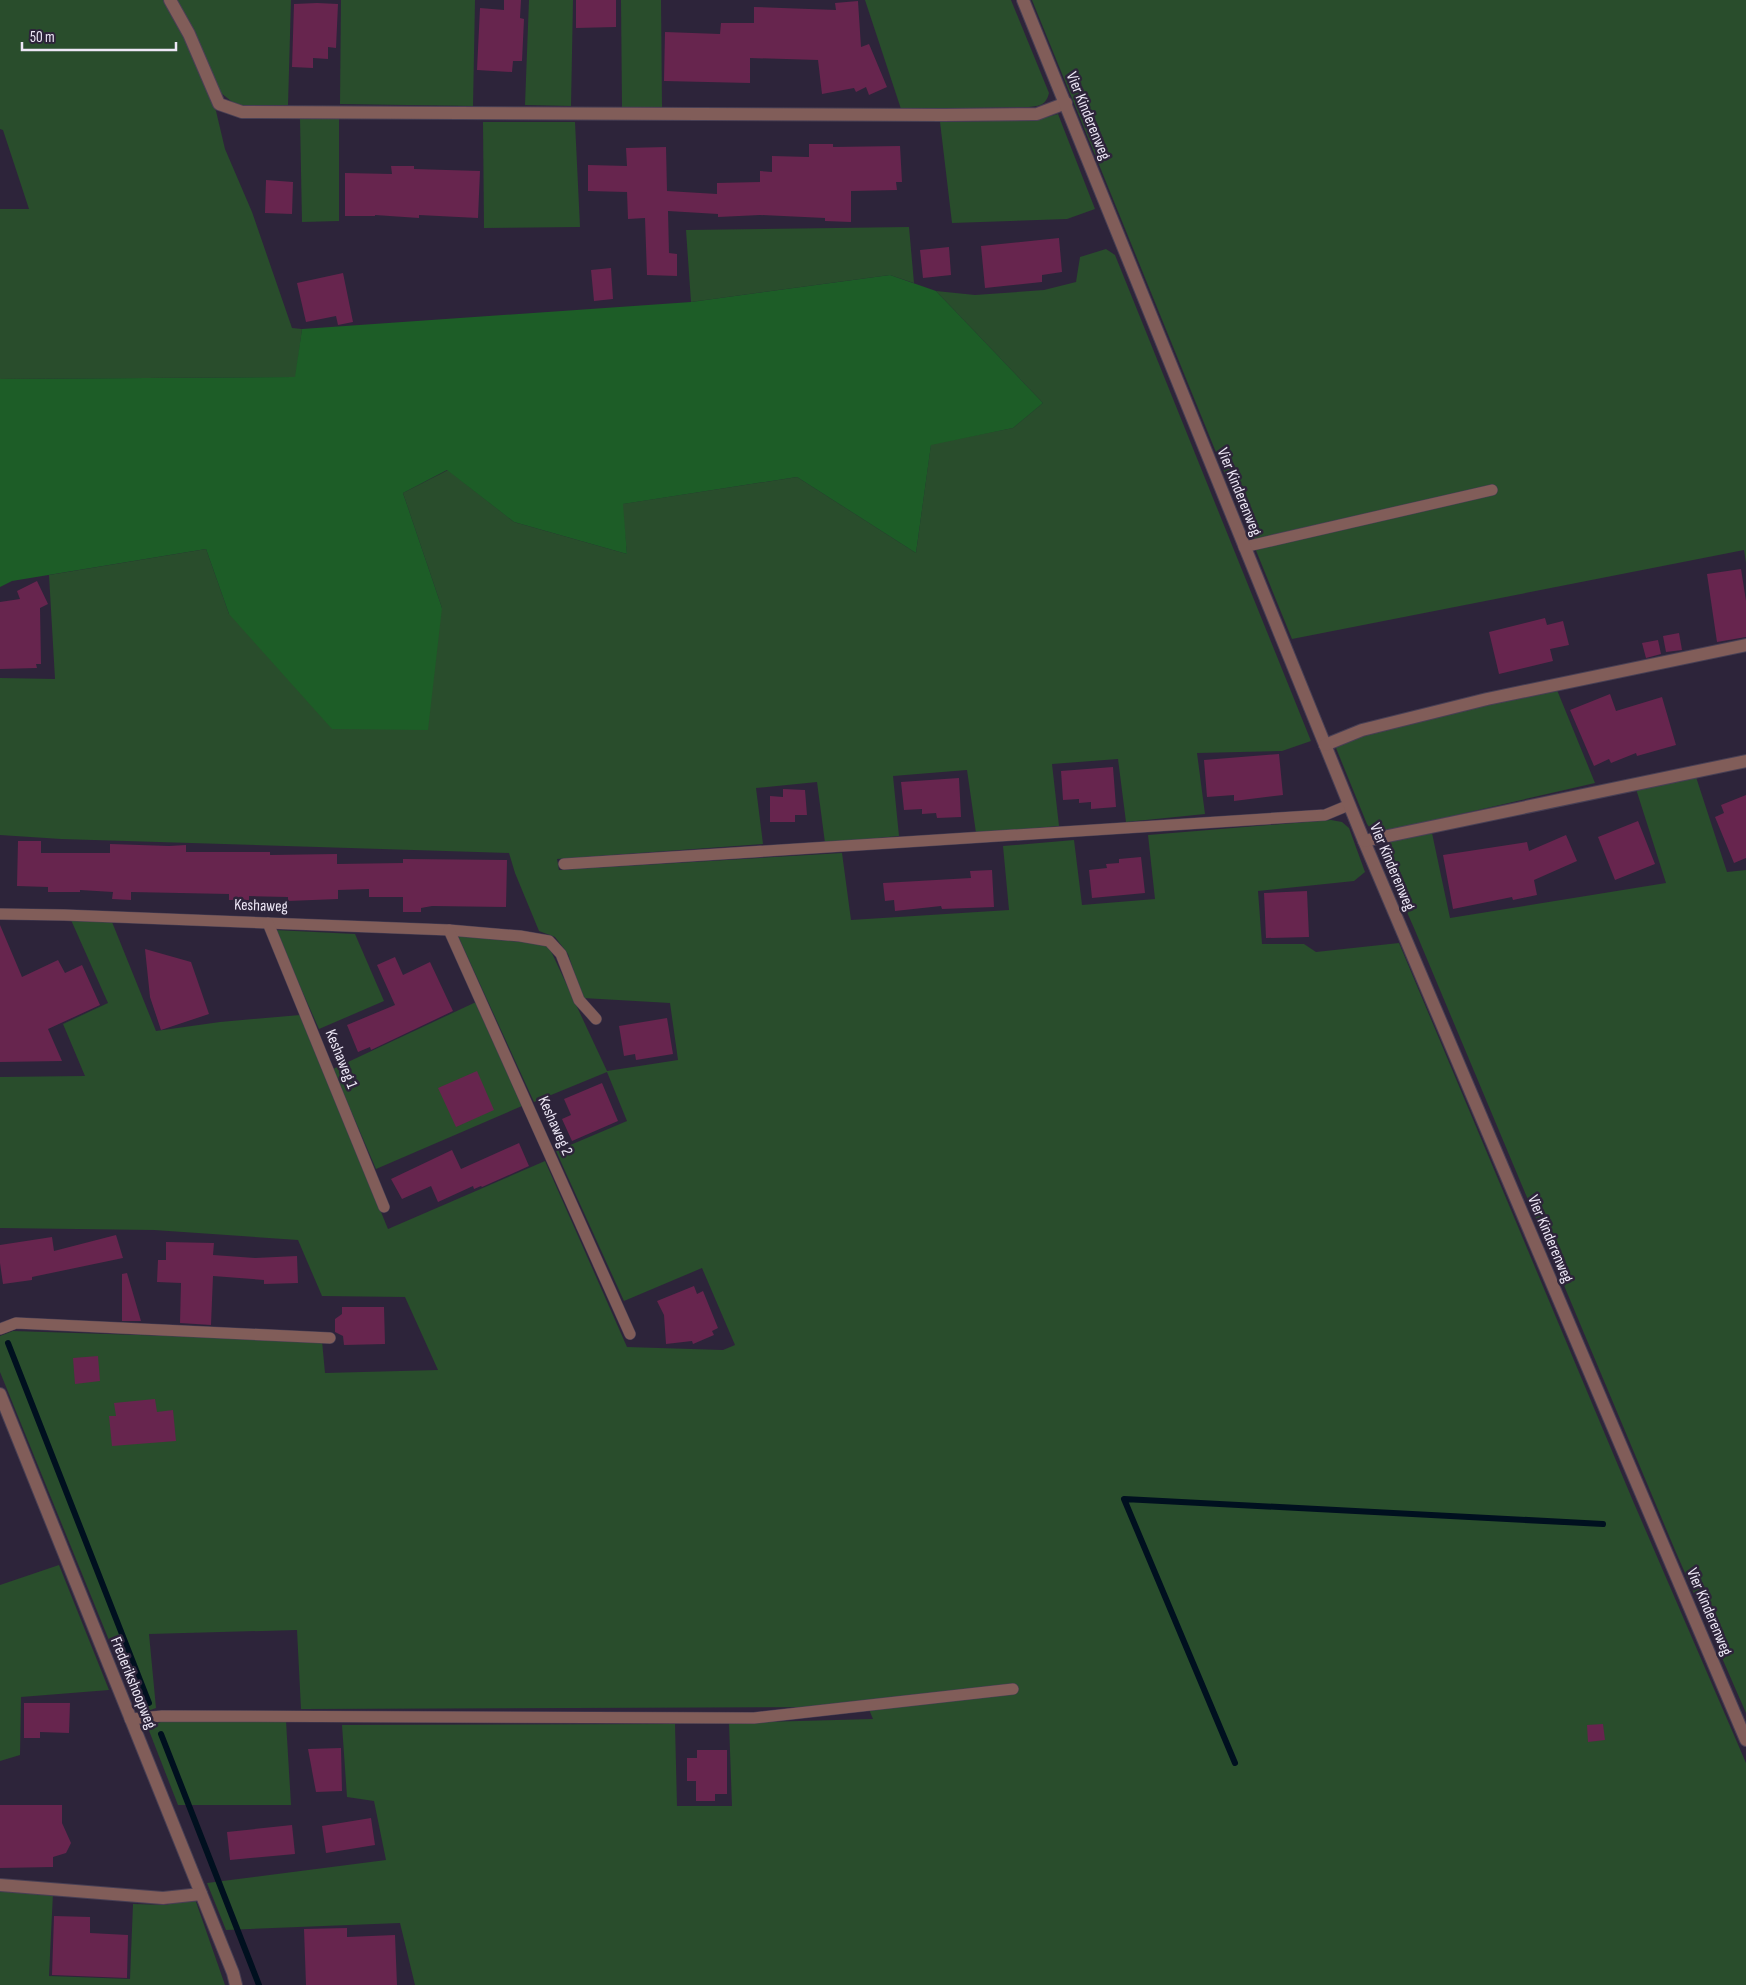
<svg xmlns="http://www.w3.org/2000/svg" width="1746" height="1985" viewBox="0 0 1746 1985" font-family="'Sofia Sans Condensed',sans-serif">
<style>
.green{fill:#294d2c}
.forest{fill:#1d5d27}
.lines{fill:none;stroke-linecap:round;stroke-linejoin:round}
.stream{stroke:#00101f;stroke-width:6}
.building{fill:#67254e}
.lane-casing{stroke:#483f54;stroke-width:12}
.street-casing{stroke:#483f54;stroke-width:14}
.lane{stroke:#815d59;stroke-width:11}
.street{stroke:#815d59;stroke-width:12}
.labels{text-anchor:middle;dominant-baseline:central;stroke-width:5;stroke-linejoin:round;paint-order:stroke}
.street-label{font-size:16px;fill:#ede7f6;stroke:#2d243a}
</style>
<rect width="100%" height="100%" fill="#2d243a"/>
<g class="green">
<polygon points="0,0 164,0 181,30 216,111 225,149 252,212 292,328 302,329 296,377 0,379 0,209 29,209 3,130 0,129"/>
<polygon points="176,0 291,0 288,105 236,105 221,93"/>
<polygon points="341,0 475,0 473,106 340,104"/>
<polygon points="529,0 573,0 571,106 525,105"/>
<polygon points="621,0 661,0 662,107 622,107"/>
<path d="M865,0h146l38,93c-3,12 -9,13 -20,14l-128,2z"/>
<polygon points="1032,0 1746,0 1746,563 1744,550 1292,639"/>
<polygon points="1058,114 1095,209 1067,219 952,223 940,122 1037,120"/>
<polygon points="300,119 339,119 339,221 302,222"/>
<polygon points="483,122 575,122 580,227 484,228"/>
<polygon points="909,227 914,283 890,275 691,302 686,230"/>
<polygon points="1106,249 1115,255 1311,741 1282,751 1197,753 1205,814 1126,822 1118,759 1052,764 1059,826 976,833 967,770 893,776 899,836 825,843 817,782 756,788 763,844 557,859 559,870 842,853 851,920 1009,910 1003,846 1074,840 1082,905 1155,899 1148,835 1331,820 1342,822 1349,828 1365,872 1354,881 1258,891 1262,944 1304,944 1316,952 1399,943 1633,1501 1746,1763 1746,1985 415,1985 400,1923 226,1930 207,1883 386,1860 374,1801 347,1797 342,1725 675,1724 677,1806 732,1806 729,1723 873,1719 868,1707 301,1709 297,1630 149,1634 156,1708 139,1714 0,1372 0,1336 13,1331 322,1341 325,1373 438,1370 405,1297 322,1296 298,1240 154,1230 0,1228 0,1077 85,1076 63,1024 108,1003 71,920 112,922 156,1031 220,1022 300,1015 388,1229 545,1161 627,1347 723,1350 735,1345 702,1268 624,1301 556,1151 627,1121 607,1072 534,1102 458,936 543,944 550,949 607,1071 678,1060 670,1003 583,998 568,954 555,937 539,931 515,873 509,853 61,839 0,835 0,678 55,679 49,575 206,549 229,614 442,608 403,493 448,470 514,522 627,554 622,504 797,477 916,553 931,444 1013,428 1043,403 936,291 975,295 1044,290 1076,282 1080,257"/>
<path d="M1557,690l38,93 -217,50 -6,-2 -5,-7 -31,-76c18,-17 52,-20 75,-26 48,-12 97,-23 146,-32z"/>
<polygon points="1696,777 1727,872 1746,870 1746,1713 1675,1550 1414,928 1379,849 1385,841 1432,833 1450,918 1666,883 1636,789"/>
<polygon points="275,930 355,934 384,1001 319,1029"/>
<polygon points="476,1002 522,1106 376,1169 333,1069"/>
<polygon points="59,1565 109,1690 21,1697 20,1755 0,1761 0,1585"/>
<polygon points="165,1720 286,1721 291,1805 178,1805 148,1728"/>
<polygon points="0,1887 53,1893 49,1976 130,1979 133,1904 167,1905 183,1898 195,1899 225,1985 0,1985"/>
</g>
<polygon class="forest" points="890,275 936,291 1043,403 1013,428 931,445 916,553 797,477 623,504 627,554 514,522 447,470 403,493 442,608 428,730 332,729 229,614 206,549 12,581 0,587 0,379 295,377 302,329 691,302"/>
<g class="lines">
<g class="stream">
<polyline points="8,1343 149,1703"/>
<polyline points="161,1734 259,1985"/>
<polyline points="1235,1763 1124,1499 1603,1524"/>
</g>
</g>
<g class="building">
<polygon points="504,0 521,0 520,18 524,19 522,61 513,61 512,72 477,70 480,8 504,10"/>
<polygon points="576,0 616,0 616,27 576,28"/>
<polygon points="858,1 861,47 869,44 887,87 869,95 866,87 856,92 854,88 822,94 818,60 750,58 750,83 664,81 665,32 720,34 721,23 754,23 754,7 836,10 835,3"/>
<polygon points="317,3 338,4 336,48 328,47 328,59 313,58 313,68 292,67 294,4"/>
<polygon points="809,144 833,144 833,147 900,146 902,182 896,182 897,190 851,191 851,222 825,221 825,218 760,215 718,217 718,214 668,211 669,253 677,254 677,276 647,275 645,218 628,219 627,192 588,191 588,165 627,166 626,148 666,147 667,191 717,194 717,183 760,182 760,171 772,172 772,156 809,157"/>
<polygon points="391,166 414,166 414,169 480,171 478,218 419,215 419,218 375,215 375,216 345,216 345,173 392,174"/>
<polygon points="266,180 293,182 292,214 265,213"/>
<polygon points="1059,238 1062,272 1042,275 1042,282 985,288 981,246"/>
<polygon points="949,247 951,275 923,278 920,250"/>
<polygon points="611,268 613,299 594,301 591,270"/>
<polygon points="343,273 353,322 338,325 336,316 306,322 297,283"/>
<polygon points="1741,569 1746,601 1746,637 1717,642 1707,574"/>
<polygon points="37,581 48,604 40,608 41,664 36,664 37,668 0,669 0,602 20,599 17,591"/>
<polygon points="1545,618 1547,625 1563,621 1569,645 1550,649 1553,661 1499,674 1489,632"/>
<polygon points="1679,633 1682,650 1666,652 1663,636"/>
<polygon points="1658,640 1661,654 1646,658 1642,643"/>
<polygon points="1610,694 1616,711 1662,697 1676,745 1637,756 1636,753 1611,763 1609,759 1594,766 1570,710"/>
<polygon points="1279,754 1283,795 1234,801 1234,795 1207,797 1204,760"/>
<polygon points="1113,767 1116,807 1091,809 1091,802 1079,803 1079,799 1063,800 1061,771"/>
<polygon points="959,778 961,817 937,818 936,813 922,814 922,809 904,810 901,782"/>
<polygon points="783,789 805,790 807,815 795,815 795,822 770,822 770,796 783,797"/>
<polygon points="1746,795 1746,858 1734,863 1715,817 1724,813 1721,805"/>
<polygon points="1638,821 1655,864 1615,880 1598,837"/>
<polygon points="1566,835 1577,861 1534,880 1537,895 1513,900 1512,897 1453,909 1443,855 1527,842 1529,851"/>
<polygon points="18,841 41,841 41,853 110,853 110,844 169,846 186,845 186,852 270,852 270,855 337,854 337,864 403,863 403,859 507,860 506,907 432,906 421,908 421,912 403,912 403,897 369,897 369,889 338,890 338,899 288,901 288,897 249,896 249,900 229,900 229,894 131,892 131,900 112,899 113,892 80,890 80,892 48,892 48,887 17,886"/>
<polygon points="1141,857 1145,893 1092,898 1089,870 1107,868 1106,864 1119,863 1119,859"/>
<polygon points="992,870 994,907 942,909 941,906 895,911 894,900 885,901 883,883 971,878 970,871"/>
<polygon points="1307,891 1309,937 1266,938 1264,893"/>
<polygon points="0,925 22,977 58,960 65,973 82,965 100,1005 48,1029 62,1061 0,1062"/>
<polygon points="145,949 191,962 209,1014 161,1030 150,997"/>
<polygon points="395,957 403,975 430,962 453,1011 371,1050 370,1047 358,1052 347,1025 395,1005 377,965"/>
<polygon points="667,1018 673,1054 636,1060 635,1054 624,1056 619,1026"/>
<polygon points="477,1071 494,1110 456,1127 438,1088"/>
<polygon points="602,1083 618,1121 572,1141 562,1119 571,1115 564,1099"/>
<polygon points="519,1143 529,1166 482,1187 481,1186 474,1189 473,1186 438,1202 431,1186 402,1199 391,1179 452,1150 461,1169"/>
<polygon points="116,1235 123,1258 32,1277 32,1280 3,1284 0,1263 0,1245 52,1237 54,1251"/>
<polygon points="166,1242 214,1243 213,1255 255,1258 297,1256 298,1283 264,1284 264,1280 213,1276 211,1325 180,1323 181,1283 157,1282 158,1260 166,1260"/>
<polygon points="127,1273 141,1321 122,1321 122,1274"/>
<polygon points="694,1286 697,1294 703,1291 718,1328 712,1331 714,1335 693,1344 692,1341 666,1344 664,1315 657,1301"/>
<polygon points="342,1307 384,1307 385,1344 344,1345 343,1336 335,1332 335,1319 342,1314"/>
<polygon points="98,1356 100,1381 75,1384 73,1358"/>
<polygon points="155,1399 157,1412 173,1410 176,1441 112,1446 109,1416 116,1416 114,1403"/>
<polygon points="24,1703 70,1703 69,1733 40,1732 40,1738 24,1738"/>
<polygon points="1603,1724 1605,1740 1588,1742 1587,1725"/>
<polygon points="341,1748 342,1791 316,1792 308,1749"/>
<polygon points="697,1750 727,1750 727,1794 715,1794 715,1801 696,1801 696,1781 687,1781 687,1758 697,1758"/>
<polygon points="0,1805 62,1805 62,1823 71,1843 66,1853 53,1857 53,1867 0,1868"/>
<polygon points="371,1818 375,1845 326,1853 322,1826"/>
<polygon points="292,1825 295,1854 230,1860 227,1832"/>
<polygon points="54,1916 90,1917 90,1933 128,1935 127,1978 52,1975"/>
<polygon points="347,1928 347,1937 395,1935 397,1985 306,1985 304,1929"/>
</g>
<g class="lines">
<defs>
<g id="lane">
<polyline points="1244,547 1492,490"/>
<polyline points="564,864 1325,815 1349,805"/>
<polyline points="0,914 64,915 449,930 520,936 549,941 561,954 579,1000 596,1019"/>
<polyline points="268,923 384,1207"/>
<polyline points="449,930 630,1334"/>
<polyline points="0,1329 16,1323 330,1338"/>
<polyline points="130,1719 162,1716 754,1718 1013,1689"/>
</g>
<g id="street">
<polyline points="170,0 189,34 219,104 242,112 944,115 1037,114 1066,103"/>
<polyline points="1023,0 1364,841 1746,1740"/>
<polyline points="1325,745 1362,730 1487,699 1746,645"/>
<polyline points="1364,841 1746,761"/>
<polyline points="0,1394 233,1973 236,1985"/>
<polyline points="0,1885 163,1898 201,1894"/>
</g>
</defs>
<use href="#lane" class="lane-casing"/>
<use href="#street" class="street-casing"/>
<use href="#lane" class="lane"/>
<use href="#street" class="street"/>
</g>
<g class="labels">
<g class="street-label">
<text transform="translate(1088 116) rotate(68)">Vier Kinderenweg</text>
<text transform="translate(1239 492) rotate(68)">Vier Kinderenweg</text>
<text transform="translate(1392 867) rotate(67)">Vier Kinderenweg</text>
<text transform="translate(261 906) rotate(2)">Keshaweg</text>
<text transform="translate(341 1059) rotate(68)">Keshaweg 1</text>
<text transform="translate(555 1126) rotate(66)">Keshaweg 2</text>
<text transform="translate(1550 1239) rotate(67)">Vier Kinderenweg</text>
<text transform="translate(1709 1612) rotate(67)">Vier Kinderenweg</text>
<text transform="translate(133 1683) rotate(68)">Frederikshoopweg</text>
</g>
</g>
<path d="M22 42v8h154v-8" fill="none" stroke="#ede7f6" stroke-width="2.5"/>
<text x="30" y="42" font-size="15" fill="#ede7f6" stroke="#2d243a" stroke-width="4" paint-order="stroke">50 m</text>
</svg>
